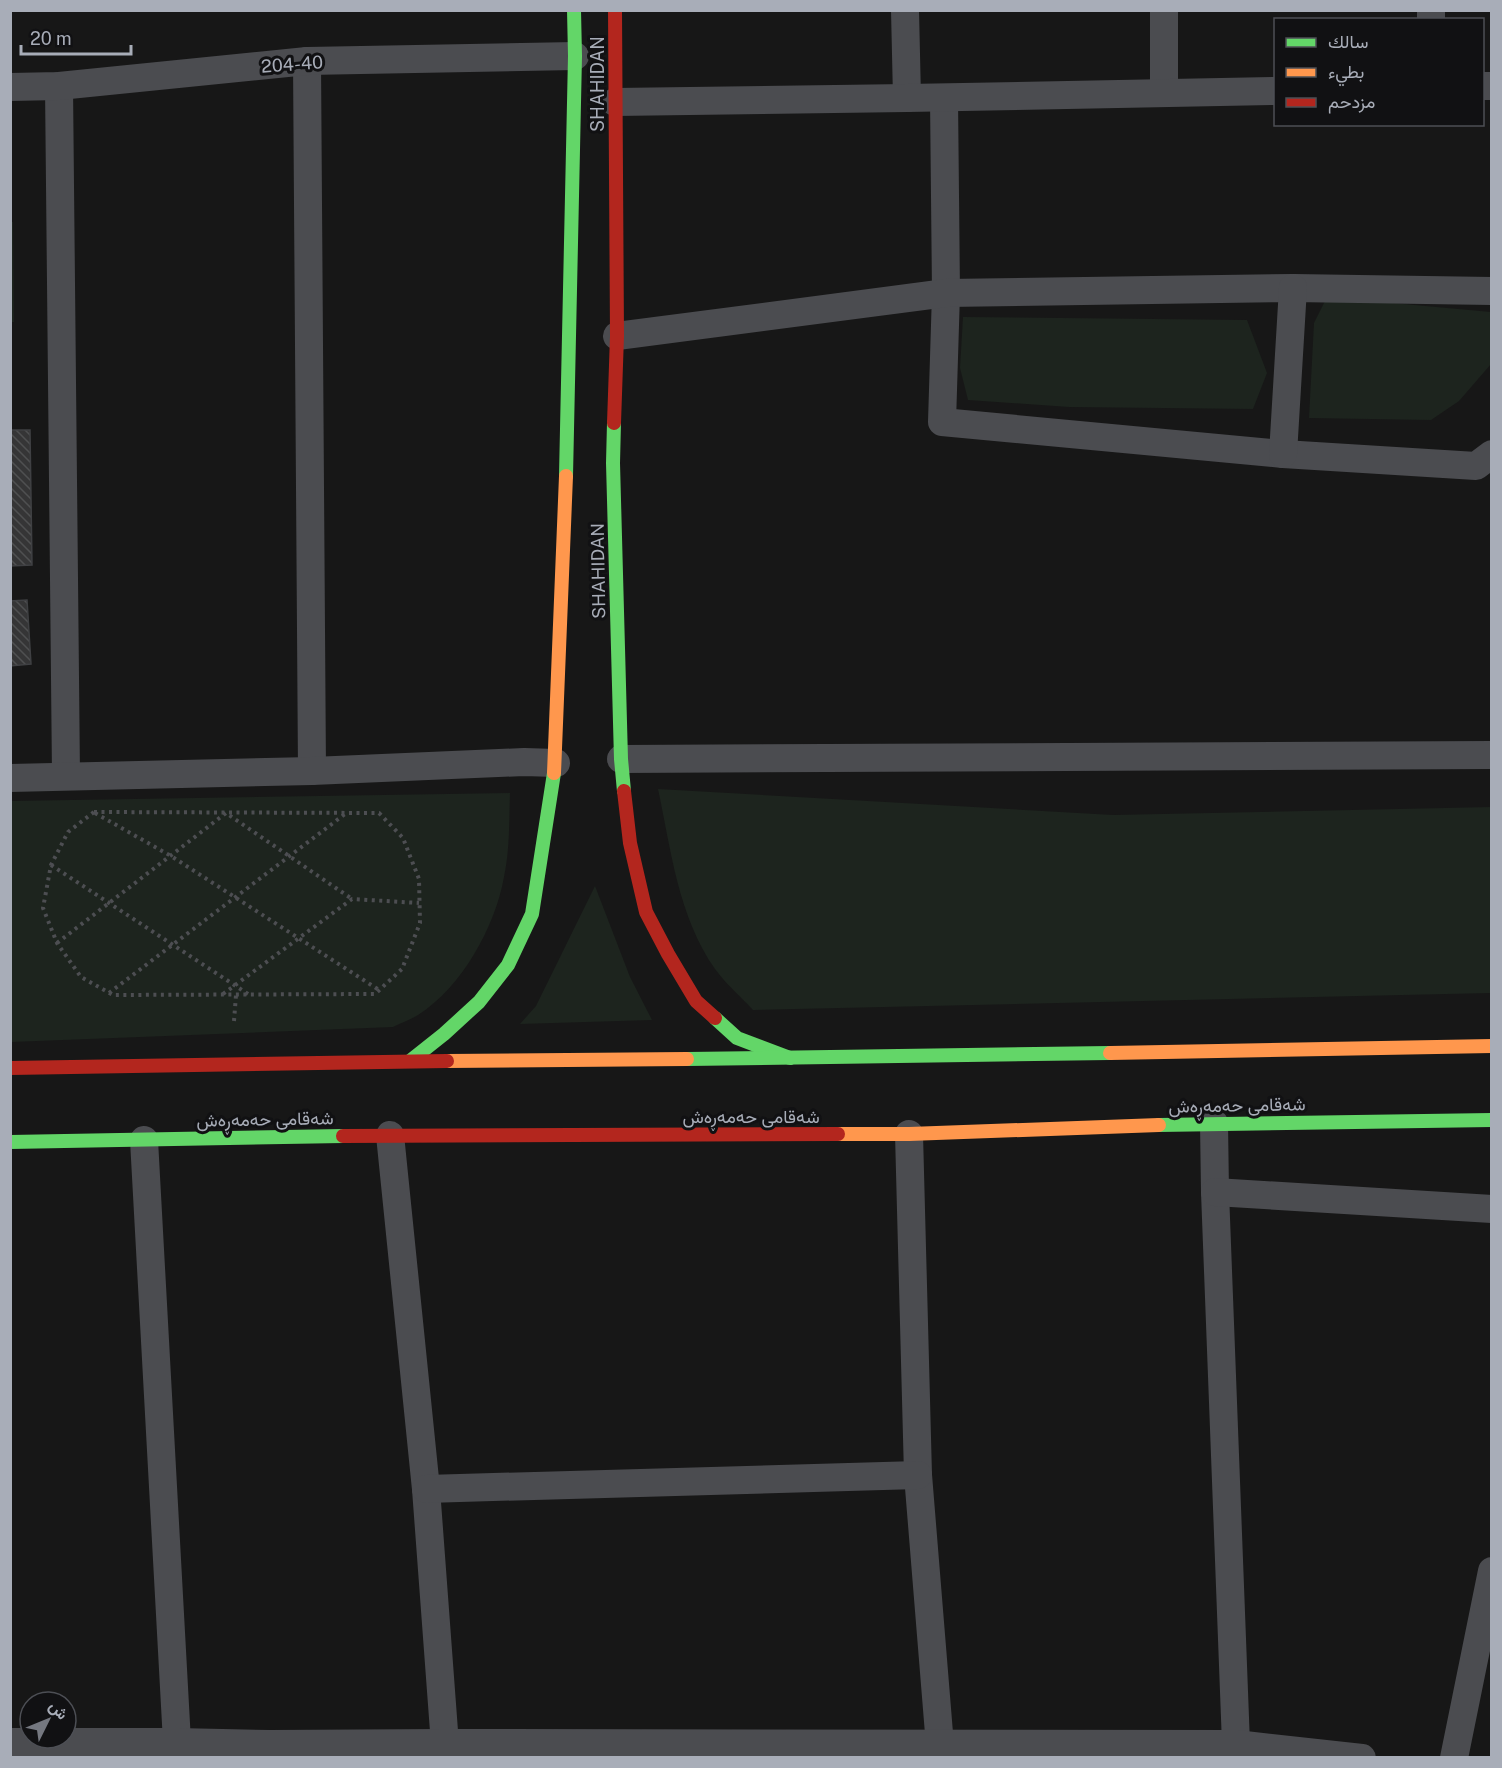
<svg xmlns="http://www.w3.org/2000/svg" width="1502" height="1768" viewBox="0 0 1502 1768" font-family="'Public Sans',Vazirmatn,sans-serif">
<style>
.green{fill:#1d241e}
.building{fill:url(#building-back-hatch);stroke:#3f4043;stroke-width:1.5}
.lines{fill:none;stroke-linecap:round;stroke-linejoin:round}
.path{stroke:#4d4e52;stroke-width:4;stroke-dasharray:3 4.5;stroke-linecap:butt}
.street{stroke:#4b4c50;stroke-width:28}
.fast{stroke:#63d668;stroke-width:14}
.slow{stroke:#ff974d;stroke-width:14}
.jam{stroke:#b3261e;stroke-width:14}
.labels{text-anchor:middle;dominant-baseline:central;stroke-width:6;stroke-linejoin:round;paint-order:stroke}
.street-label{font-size:18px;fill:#a8adb8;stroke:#111113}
</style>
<defs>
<pattern id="building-back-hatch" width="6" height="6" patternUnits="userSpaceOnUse" patternTransform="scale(1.5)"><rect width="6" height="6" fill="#353536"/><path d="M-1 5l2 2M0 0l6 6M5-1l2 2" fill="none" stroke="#4f5051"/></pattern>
</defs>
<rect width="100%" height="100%" fill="#171717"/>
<g class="green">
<polygon points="11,222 13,222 14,322 10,322"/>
<polygon points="1327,297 1491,312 1491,364 1459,401 1431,420 1309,418 1314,323"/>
<polygon points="963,317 1247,320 1267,373 1253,409 1069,407 968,400 960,368"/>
<path d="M658,789l455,26 378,-8v186l-738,17c-12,-13 -27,-26 -38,-41 -37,-53 -44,-119 -57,-180z"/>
<path d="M510,793c-1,28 0,56 -6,84 -9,50 -42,110 -86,138 -8,5 -17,8 -25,12l-382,15v-241z"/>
<polygon points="595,886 630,977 652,1020 520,1024 536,1006"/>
</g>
<g class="building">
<polygon points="10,430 30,430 32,565 10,566"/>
<polygon points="27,600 31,664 10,666 10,601"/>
</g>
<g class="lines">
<g class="path">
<polygon points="94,812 379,813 403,838 419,879 420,923 402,969 375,994 113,995 81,977 57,943 43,908 51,865 68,832"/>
<polyline points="95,813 171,856 379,990"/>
<polyline points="51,865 248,994"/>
<polyline points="57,943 226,813 352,899"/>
<polyline points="109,993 345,814"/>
<polyline points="223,994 352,899 419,903"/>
<polyline points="234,1021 236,995"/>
</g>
<g class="street">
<polyline points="905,10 907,98"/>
<polyline points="1164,10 1164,93"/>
<polyline points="1431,20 1431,10"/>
<polyline points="307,61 312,771"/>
<polyline points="59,86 66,776"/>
<polyline points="1482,86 1492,86"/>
<polyline points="10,87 59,86 307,61 575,56"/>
<polyline points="944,98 946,293 942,422 1283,454 1476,466 1492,454"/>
<polyline points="615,102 907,98 1276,91"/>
<polyline points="617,336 946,293 1293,288 1492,291"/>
<polyline points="1283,454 1293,288"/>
<polyline points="621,759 1492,755"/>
<polyline points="10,778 312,771 524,762 556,763"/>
<polyline points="1214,1123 1215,1192 1236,1744 1233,1758"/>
<polyline points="909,1134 918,1475 941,1758"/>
<polyline points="390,1135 426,1489 446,1758"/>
<polyline points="144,1140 177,1742"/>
<polyline points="1215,1192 1492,1209"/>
<polyline points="426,1489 918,1475"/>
<polyline points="10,1742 177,1742 270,1744 445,1743 1236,1744 1362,1758"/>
<polyline points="1454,1758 1492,1571"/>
</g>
<g class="fast">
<polyline points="614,423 613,463 621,759 624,791"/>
<polyline points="566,476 575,56 574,10"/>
<polyline points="715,1018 737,1038 790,1058"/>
<polyline points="687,1059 1110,1053"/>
<polyline points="410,1061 444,1034 479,1002 508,965 532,914 554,773"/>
<polyline points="1159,1125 1492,1120"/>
<polyline points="10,1142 343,1136"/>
</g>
<g class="slow">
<polyline points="554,773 566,476"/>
<polyline points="1110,1053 1492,1046"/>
<polyline points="447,1061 687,1059"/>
<polyline points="838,1134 909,1134 1159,1125"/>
</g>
<g class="jam">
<polyline points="614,423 617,336 615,10"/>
<polyline points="624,791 630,843 646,912 668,954 696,1001 715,1018"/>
<polyline points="10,1068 447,1061"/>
<polyline points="343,1136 838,1134"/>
</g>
</g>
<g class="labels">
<g class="street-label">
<text transform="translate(292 64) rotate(-4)">204-40</text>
<text transform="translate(597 84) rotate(-90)">SHAHIDAN</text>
<text transform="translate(598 571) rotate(-91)">SHAHIDAN</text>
<text transform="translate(1237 1105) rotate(-1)">شەقامی حەمەڕەش</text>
<text x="751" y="1116">شەقامی حەمەڕەش</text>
<text transform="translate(265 1119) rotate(-1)">شەقامی حەمەڕەش</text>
</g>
</g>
<rect width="1502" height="1768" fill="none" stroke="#a8adb8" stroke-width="24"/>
<rect x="1274" y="18" width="210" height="108" fill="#111113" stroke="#4d4f55" stroke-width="1.5"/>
<rect x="1286" y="38" width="30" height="9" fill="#63d668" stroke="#4d4f55" stroke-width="1.5"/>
<text x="1328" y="48" font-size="18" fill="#a8adb8">سالك</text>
<rect x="1286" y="68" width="30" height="9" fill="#ff974d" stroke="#4d4f55" stroke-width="1.5"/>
<text x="1328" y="78" font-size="18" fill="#a8adb8">بطيء</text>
<rect x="1286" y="98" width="30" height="9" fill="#b3261e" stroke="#4d4f55" stroke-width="1.5"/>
<text x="1328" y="108" font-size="18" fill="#a8adb8">مزدحم</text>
<g transform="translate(48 1720) rotate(47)"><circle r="28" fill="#111113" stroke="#4d4f55" stroke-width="1.5"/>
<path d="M0-4.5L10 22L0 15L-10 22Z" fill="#757880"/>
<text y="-9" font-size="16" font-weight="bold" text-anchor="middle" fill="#a8adb8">ش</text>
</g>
<path d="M21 45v9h110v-9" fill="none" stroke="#a8adb8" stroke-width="3"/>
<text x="30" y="45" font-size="18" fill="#a8adb8" stroke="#111113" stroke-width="4.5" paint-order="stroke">20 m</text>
</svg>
